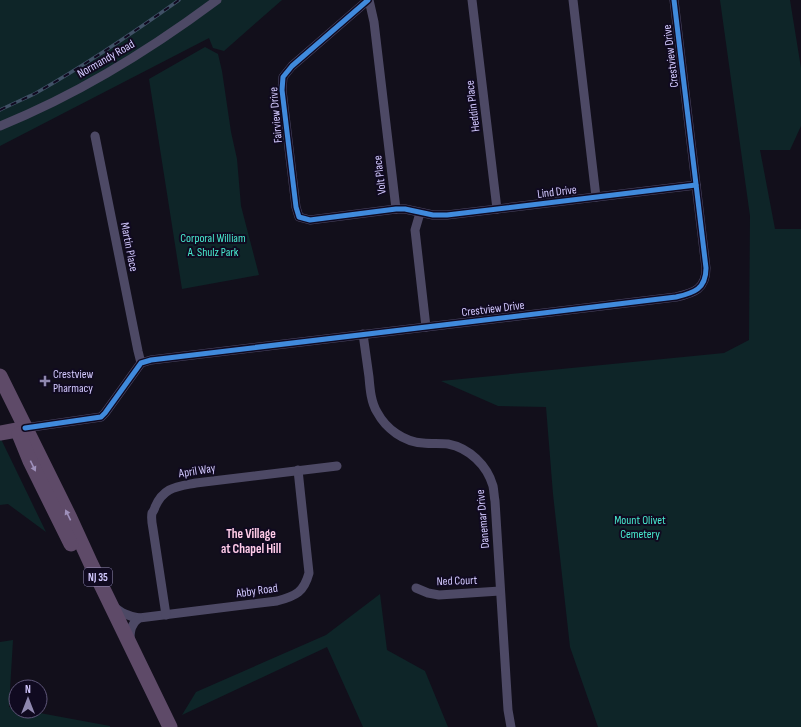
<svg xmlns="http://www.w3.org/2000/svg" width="801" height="727" viewBox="0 0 801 727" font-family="'Sofia Sans Condensed',sans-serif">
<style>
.green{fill:#0e2528}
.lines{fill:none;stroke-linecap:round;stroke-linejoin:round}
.minor{stroke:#4d4965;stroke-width:9}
.trunk{stroke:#5e4a68;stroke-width:15}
.rail-casing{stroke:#405166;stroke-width:3.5}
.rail{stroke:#100a20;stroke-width:2;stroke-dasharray:6;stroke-linecap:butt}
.cycleway-casing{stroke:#100a20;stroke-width:8}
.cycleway{stroke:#408adc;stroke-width:5}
.oneway{fill:#9e90bb}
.poi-dot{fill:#8f88af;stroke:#100a20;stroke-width:1.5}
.labels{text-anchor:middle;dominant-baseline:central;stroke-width:4;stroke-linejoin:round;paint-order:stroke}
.shield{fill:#100a20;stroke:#9890bc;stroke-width:1}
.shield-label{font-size:11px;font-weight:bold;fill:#d3c9ff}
.street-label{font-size:12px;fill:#d3c9ff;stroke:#100a20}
.park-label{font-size:12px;fill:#48ebd0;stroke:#100a20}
.poi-label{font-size:12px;fill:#d3c9ff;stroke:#100a20;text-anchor:start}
.neighbourhood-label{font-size:13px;font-weight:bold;fill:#ffcbe8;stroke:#100a20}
</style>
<rect width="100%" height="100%" fill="#120f1b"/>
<g class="green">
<polygon points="0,0 282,0 224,51 213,48 209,38 0,146"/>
<polygon points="720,0 790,0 801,68 801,126 790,150 760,150 775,229 801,229 801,727 598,727 570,647 553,494 546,407 498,406 441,381 724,353 749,340 750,216"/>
<polygon points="205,47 218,54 222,71 231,132 237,159 241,206 259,275 182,289 149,79"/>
<polygon points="0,437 46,532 8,504 0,505"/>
<polygon points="380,594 387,650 425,671 448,727 363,727 327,647 182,715 196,692 326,635"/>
<polygon points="13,640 9,707 16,709 16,711 29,711 110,726 110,727 0,727 0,642"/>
</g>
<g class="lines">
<g class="minor">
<polyline points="368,0 292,66 283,77 282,90 296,207 299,217 310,220 396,209 405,209 433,215 447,215 696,185"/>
<polyline points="369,0 374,22 396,209"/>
<polyline points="472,0 497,209"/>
<polyline points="573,0 596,197"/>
<path d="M0,126c77,-31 150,-76 217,-126"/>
<polyline points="95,136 138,351 141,363"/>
<polyline points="420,213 415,230 426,327"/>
<path d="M363,334c2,14 4,29 6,43 1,12 2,25 8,35 9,17 27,30 46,31 9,1 17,0 25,1 21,4 39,21 45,42 1,5 1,10 2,15l13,209 3,17"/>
<path d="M25,428l76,-11 4,-4 36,-50 10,-3 525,-63c18,-4 30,-8 30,-29l-32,-268"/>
<polyline points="416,588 428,593 439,595 500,591"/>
<path d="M113,606c9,7 14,10 26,12l138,-17c19,-5 27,-9 32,-28l-11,-103"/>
<path d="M166,615l-13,-86c-1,-5 -2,-11 -1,-16 1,-1 3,-5 3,-6 9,-20 21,-20 41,-24l141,-17"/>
<path d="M130,640c0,-9 1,-16 9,-22"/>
</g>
<g class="trunk">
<polyline points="0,376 70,518 91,564 170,727"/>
<polyline points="0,433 17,430 25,428"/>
<polyline points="19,434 30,461 71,544"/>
</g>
<defs>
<path id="rail" d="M0,110c12,-6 24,-11 36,-17 49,-28 97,-60 143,-93"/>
</defs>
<use href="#rail" class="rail-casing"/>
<use href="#rail" class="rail"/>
<defs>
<g id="cycleway">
<polyline points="368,0 292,66 283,77 282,90 296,207 299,217 310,220 396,209 405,209 433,215 447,215 696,185"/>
<path d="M25,428l76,-11 4,-4 36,-50 10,-3 525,-63c18,-4 30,-8 30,-29l-32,-268"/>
</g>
</defs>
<use href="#cycleway" class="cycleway-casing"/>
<use href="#cycleway" class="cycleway"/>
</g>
<defs><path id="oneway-solid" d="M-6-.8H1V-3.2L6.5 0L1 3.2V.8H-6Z"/></defs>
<g class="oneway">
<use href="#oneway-solid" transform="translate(33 466) rotate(64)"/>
<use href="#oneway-solid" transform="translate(68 515) rotate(-116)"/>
</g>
<path class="poi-dot" d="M43 375h4v4h4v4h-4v4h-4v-4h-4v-4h4z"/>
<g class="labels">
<rect class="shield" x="84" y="568" width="28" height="18" rx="3"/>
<g class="shield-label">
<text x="98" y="577">NJ 35</text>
</g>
<g class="street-label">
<text transform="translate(671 56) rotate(-97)">Crestview Drive</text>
<text transform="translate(106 59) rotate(-30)">Normandy Road</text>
<text transform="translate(473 106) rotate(-97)">Heddin Place</text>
<text transform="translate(276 115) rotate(-95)">Fairview Drive</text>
<text transform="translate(380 175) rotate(-97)">Volt Place</text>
<text transform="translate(557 192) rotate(-7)">Lind Drive</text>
<text transform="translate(129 247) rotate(79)">Martin Place</text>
<text transform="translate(493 309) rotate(-7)">Crestview Drive</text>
<text transform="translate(197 471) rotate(-9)">April Way</text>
<text transform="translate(483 519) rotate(-95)">Danemar Drive</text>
<text transform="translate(457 581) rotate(-2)">Ned Court</text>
<text transform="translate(257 591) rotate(-8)">Abby Road</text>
</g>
<g class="park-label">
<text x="213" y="238">Corporal William<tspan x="213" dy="14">A. Shulz Park</tspan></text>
<text x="640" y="520">Mount Olivet<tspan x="640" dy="14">Cemetery</tspan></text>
</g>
<g class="poi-label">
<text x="53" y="374">Crestview<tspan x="53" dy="14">Pharmacy</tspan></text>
</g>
<g class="neighbourhood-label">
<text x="251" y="534">The Village<tspan x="251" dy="15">at Chapel Hill</tspan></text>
</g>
</g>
<g transform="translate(28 699)"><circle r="19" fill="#100a20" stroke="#5e5679"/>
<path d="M0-3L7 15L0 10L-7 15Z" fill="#8f88af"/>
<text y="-6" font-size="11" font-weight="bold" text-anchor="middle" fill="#d3c9ff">N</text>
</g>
</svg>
